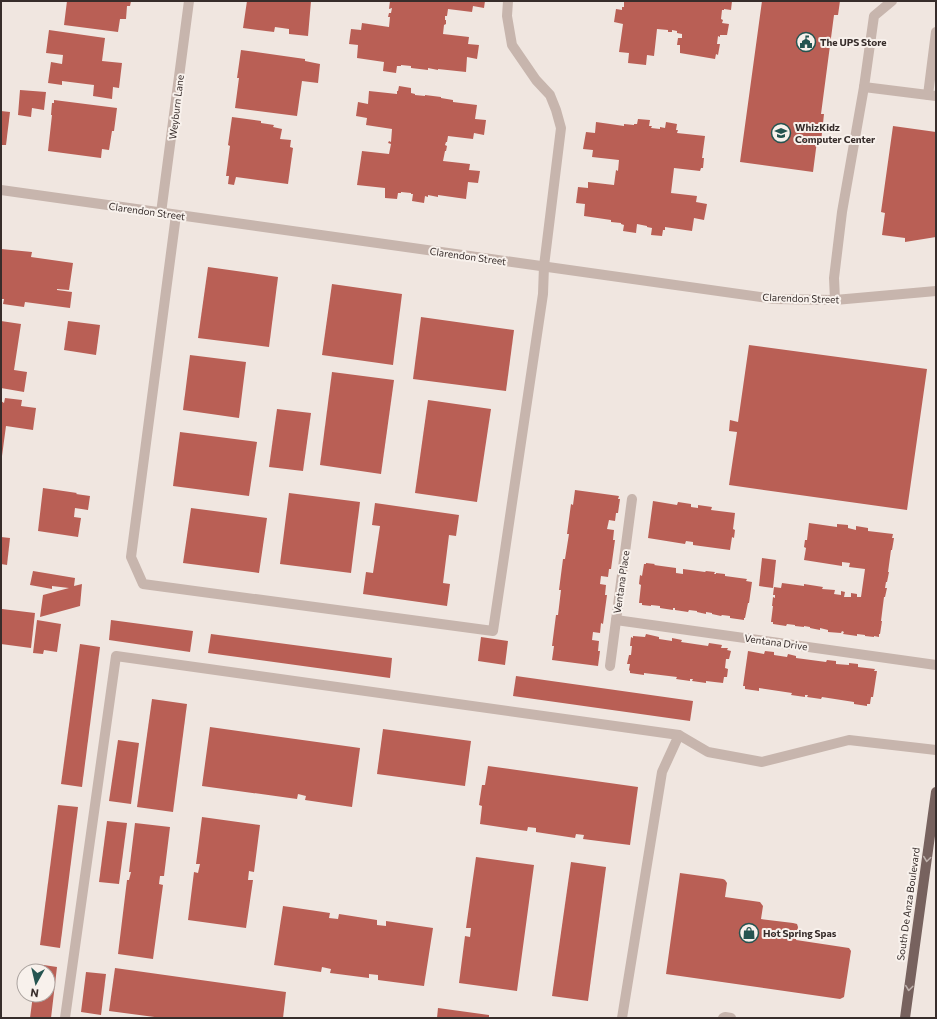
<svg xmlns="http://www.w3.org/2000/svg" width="937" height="1019" viewBox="0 0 937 1019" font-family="Commissioner,sans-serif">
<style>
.building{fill:#b95f55}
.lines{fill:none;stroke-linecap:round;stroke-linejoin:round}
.minor{stroke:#c7b5ad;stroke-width:10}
.major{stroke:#77625e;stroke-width:10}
.oneway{stroke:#beb1ac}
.labels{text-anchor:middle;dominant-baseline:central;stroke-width:4;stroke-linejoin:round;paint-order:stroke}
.poi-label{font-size:10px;font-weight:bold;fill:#372d2b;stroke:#f8f1ec;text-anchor:start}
.street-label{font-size:10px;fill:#372d2b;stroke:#f8f1ec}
</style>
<rect width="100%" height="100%" fill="#f0e6e0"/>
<g class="building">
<polygon points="67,1 131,1 130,6 127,6 126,19 120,19 118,32 64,25"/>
<polygon points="247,1 311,1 308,36 289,34 289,29 275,27 274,32 243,28"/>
<polygon points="390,1 485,1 484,8 473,6 472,12 448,9 447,16 445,16 445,20 446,20 446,24 444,25 443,34 469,37 468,44 479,45 477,59 467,57 466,72 438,69 438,70 428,68 428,70 411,68 411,66 401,65 401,66 397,66 396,73 383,71 384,62 357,58 358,45 349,44 351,29 361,30 362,23 389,27 390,17 388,17 389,13 391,13 392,8 389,9"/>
<polygon points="624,1 732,1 731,10 724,9 724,10 722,10 721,19 723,20 722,23 729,24 727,35 720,35 720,37 718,36 717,44 720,44 718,55 716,54 715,59 680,53 680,45 677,45 678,38 682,38 682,34 677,33 677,31 672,30 672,32 668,32 668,30 657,29 654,56 647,55 646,65 628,63 629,53 619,52 623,24 614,22 616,9 622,10 622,7 624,7"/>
<polygon points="762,1 840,1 838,15 834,15 821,114 824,114 821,142 817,141 813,172 740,162"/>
<polygon points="49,30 105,38 102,61 122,63 119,88 113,87 112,99 93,96 94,85 62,81 62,85 48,83 51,62 62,64 63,55 46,53"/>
<polygon points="241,50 305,59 305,61 320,64 318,83 302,81 297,116 235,108 239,78 237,78"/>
<polygon points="399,86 411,88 411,93 415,94 415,95 425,96 425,95 441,97 441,98 453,100 453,102 477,105 475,119 486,120 484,135 474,133 473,139 448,136 447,142 446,142 445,145 447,146 446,151 445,151 443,161 470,164 469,170 480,171 478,183 468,182 466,199 438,195 438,197 428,195 428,197 425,196 424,203 412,201 413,194 411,194 411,193 401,192 401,193 398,193 397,199 385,198 385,188 357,185 362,151 389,154 391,144 388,143 389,141 391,142 392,129 366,125 367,118 356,116 358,102 368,104 369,91 397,94 397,91 398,91"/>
<polygon points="20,90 46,92 44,110 32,108 31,117 18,115"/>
<polygon points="54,100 117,108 114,131 112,131 109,150 102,149 101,158 48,151 52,115 51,115 52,103 54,103"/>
<polygon points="1,111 10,112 6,145 1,145"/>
<polygon points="232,117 261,121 261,123 274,125 273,127 282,129 280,139 291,140 290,147 293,148 288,184 236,177 234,185 228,184 229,176 226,176 230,146 228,145"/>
<polygon points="638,119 650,120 649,126 652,126 651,128 660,129 660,127 665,128 666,122 677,124 676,130 678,130 677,133 705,136 702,158 704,158 703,168 701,168 700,171 674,168 671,193 697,196 696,202 707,204 704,220 694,218 692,231 665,227 665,230 663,230 662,236 651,235 652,228 647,227 647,226 637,224 636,233 623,231 624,225 621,224 621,223 611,222 611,220 584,216 585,204 576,203 578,187 588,188 588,182 614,185 616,170 618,171 619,160 592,157 593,150 583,149 586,132 595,133 596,122 624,126 624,124 634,125 634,124 637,124"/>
<polygon points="893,126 936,132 936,237 905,242 905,238 882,235 885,213 881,212"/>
<polygon points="1,249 32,252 31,257 73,263 69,290 57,289 57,290 72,292 70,308 25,302 24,307 3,304 4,299 1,299"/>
<polygon points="208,267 278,277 269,347 198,338"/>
<polygon points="332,284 402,294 393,365 322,355"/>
<polygon points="421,317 514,330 506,391 413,379"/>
<polygon points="1,321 21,324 14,370 27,372 24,392 1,388"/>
<polygon points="68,321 100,325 96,355 64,350"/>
<polygon points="749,345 927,369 907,510 729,485 737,432 729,431 730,420 738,422"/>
<polygon points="190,355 246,362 239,418 183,410"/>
<polygon points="332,372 394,380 381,474 320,465"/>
<polygon points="5,398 22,400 21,406 36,408 33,430 6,426 2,456 1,456 1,401 4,403"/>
<polygon points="428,400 491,409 477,502 415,493"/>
<polygon points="277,409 311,413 303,471 269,467"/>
<polygon points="180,432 257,442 249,496 173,486"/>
<polygon points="43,488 77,493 76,494 90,496 88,510 75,508 74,517 81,518 78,537 38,531"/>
<polygon points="575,490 619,496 618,499 620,499 618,513 616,513 615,521 609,520 607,529 614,530 613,540 615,540 611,569 609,569 608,577 601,576 600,584 606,585 605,595 607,595 603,624 601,623 600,633 593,632 592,640 599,641 598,651 600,651 598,666 552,660 554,646 552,646 556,615 558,615 561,590 559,590 563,559 565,559 569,534 567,534 571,504 573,505"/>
<polygon points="289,493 360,502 351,573 280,564"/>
<polygon points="653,501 677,505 678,502 691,504 691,507 698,508 698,505 712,507 711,510 735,513 733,529 735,530 734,538 732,537 730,550 693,545 693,542 686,541 685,544 648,538"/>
<polygon points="375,503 459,515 456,536 449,535 443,583 450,584 447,606 363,594 366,572 373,573 380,526 372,525"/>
<polygon points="191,508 267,518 259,573 183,563"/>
<polygon points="809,523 837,527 837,524 848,525 848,528 856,530 856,526 868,528 868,531 893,534 892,538 894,538 892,550 891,550 888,572 889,572 887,582 886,582 885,588 887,588 885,597 884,597 881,621 882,621 880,634 879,634 879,637 874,636 874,637 865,636 865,635 857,634 857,636 843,634 844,632 842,631 841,633 828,632 828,630 820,628 820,630 810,628 810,627 804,626 804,627 795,626 795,625 787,624 786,626 773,624 773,622 771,622 773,606 772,606 773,597 775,598 775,595 773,595 774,587 781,588 782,583 804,586 804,584 823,587 822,589 835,590 834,594 841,595 841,591 845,592 844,597 851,597 851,593 857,594 857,597 861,597 865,569 849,567 850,563 842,562 842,566 804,560 806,548 804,547 805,540 807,540"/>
<polygon points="1,537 10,538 7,565 1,564"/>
<polygon points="762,558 776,560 773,588 759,586"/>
<polygon points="646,563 655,564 654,565 676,568 676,573 683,574 683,569 705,572 706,571 715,572 714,574 716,574 716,573 725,574 725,576 747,579 746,581 752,582 749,603 748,603 745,618 744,618 744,620 730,618 730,616 722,615 721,616 712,614 712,613 706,612 706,614 697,612 697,611 689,610 688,612 675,610 675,608 673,608 673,610 660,608 660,606 651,605 651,606 642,605 642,603 639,603 641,585 639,584 640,575 642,576 644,564 646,564"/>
<polygon points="33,571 75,578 74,586 82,584 80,606 40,617 43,595 69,588 52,586 52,589 30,585"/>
<polygon points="2,609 35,613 31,648 1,644 1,618"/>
<polygon points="37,620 61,624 57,652 44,650 43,654 33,653"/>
<polygon points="111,620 193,631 190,652 109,640"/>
<polygon points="211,634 392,658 390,678 208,653"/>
<polygon points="646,634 659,637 659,639 672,641 672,638 682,640 681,642 708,646 709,643 722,645 721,648 728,648 727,650 731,651 729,659 726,659 725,668 728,669 727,677 724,677 723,683 706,681 706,683 692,681 693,679 690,679 690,681 676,679 677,677 644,673 644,675 630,673 630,671 629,670 630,664 627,664 629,655 631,655 632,646 630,646 631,637 633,638 633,636 645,637"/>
<polygon points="481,637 508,641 505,665 478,661"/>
<polygon points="80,644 100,647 82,787 61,784"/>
<polygon points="748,651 764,654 765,651 774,652 774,655 787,657 788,654 796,656 796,658 826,662 827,660 836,661 836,664 849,665 849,663 858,664 858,667 875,669 874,671 877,671 873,697 871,697 870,704 867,704 867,706 854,704 854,702 822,697 821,699 807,697 808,695 805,695 805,697 791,695 792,693 759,688 759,691 745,689 745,686 743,686"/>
<polygon points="516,676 693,701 690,721 513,696"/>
<polygon points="152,699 187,704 173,812 137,807"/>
<polygon points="210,727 360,748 352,807 305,800 306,796 298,794 297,799 202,786"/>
<polygon points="383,729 471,741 465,786 377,774"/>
<polygon points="118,740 139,743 131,804 109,801"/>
<polygon points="488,766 638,787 630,845 583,839 584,835 576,834 575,838 536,832 536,828 528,827 527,831 480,824 482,806 479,805 482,785 485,785"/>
<polygon points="58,805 78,807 60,948 40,945"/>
<polygon points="202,817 260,825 254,872 249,871 248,880 253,880 246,928 188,920 194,872 198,873 200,864 196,864"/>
<polygon points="107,821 127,823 119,884 99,882"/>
<polygon points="135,823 170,827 164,876 160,876 159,884 163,885 153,959 118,954 127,880 129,880 131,872 129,872"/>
<polygon points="476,857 534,865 517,991 459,983 465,936 470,937 471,928 466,928"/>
<polygon points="571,862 606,867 588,1001 552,996"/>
<polygon points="680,873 723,879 725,880 727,883 725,897 760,902 763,906 761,919 793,923 797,924 798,927 796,940 849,948 851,951 844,997 840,999 666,974"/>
<polygon points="283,906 330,913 329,918 338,919 339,914 377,920 377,925 386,926 386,921 433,928 424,986 378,980 378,975 369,974 369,978 330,973 331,969 322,967 321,972 274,965"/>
<polygon points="37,964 57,967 51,1018 30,1018 33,995 48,995 48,971 36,971"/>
<polygon points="115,968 286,992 283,1018 162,1018 109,1011"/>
<polygon points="86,972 106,974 101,1015 81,1012"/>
<polygon points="438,1008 489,1015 489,1018 437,1018"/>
</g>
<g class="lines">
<g class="minor">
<polyline points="936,32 928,95 936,96"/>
<polyline points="864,87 928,95"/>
<polyline points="1,190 775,299 835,300 936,291"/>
<polyline points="161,213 189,1"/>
<polyline points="176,215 131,557 143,584 493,631 543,294 544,266 561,128 556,110 550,95 536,80 512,45 507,16 508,1"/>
<polyline points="835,300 834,278 842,212 864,87 874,16 892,1"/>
<polyline points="616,620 936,665"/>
<polyline points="610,666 632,499"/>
<polyline points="65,1018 116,656 679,735 708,752 762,762 849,740 936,750"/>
<polyline points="622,1018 662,772 679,735"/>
<polyline points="723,1018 725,1017 731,1018"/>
</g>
<polyline class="major" points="905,1018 936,792"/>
</g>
<defs><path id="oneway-chevron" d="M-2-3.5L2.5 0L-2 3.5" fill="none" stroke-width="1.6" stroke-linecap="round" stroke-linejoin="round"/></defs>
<g class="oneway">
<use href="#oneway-chevron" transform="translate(927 859) rotate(98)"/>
<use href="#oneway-chevron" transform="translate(909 988) rotate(97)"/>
</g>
<defs>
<symbol id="civic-ring" viewBox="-11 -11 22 22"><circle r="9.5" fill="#f8f1ec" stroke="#255450" stroke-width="1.5"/><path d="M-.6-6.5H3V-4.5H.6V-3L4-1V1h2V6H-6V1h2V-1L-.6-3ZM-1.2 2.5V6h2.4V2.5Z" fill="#255450"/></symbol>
<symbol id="school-ring" viewBox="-11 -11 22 22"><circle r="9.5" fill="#f8f1ec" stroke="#255450" stroke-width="1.5"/><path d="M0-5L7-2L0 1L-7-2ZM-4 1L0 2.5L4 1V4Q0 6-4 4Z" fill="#255450"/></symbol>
<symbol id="shop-ring" viewBox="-11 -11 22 22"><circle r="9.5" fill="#f8f1ec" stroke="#255450" stroke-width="1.5"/><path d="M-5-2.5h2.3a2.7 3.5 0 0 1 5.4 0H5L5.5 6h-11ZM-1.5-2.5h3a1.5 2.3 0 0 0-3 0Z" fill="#255450"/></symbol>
</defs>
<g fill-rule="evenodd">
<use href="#civic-ring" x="795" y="31" width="22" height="22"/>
<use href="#school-ring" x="770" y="122" width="22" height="22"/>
<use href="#shop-ring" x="738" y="922" width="22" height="22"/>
</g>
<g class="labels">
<g class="poi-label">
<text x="820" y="42">The UPS Store</text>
<text x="795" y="127">WhizKidz<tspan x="795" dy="12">Computer Center</tspan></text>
<text x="763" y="933">Hot Spring Spas</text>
</g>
<g class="street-label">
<text transform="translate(176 107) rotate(-83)">Weyburn Lane</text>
<text transform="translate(147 211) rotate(8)">Clarendon Street</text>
<text transform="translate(468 256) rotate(8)">Clarendon Street</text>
<text transform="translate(801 298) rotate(2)">Clarendon Street</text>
<text transform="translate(621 582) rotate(-82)">Ventana Place</text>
<text transform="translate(776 642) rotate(8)">Ventana Drive</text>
<text transform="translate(908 904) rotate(-82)">South De Anza Boulevard</text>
</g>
</g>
<rect width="937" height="1019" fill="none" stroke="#372d2b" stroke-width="4"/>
<g transform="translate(36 983) rotate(188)"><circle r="19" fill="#f8f1ec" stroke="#aba39f"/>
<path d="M0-3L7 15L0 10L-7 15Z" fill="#255450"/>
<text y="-6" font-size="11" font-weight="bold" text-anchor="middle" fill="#372d2b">N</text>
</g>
</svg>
